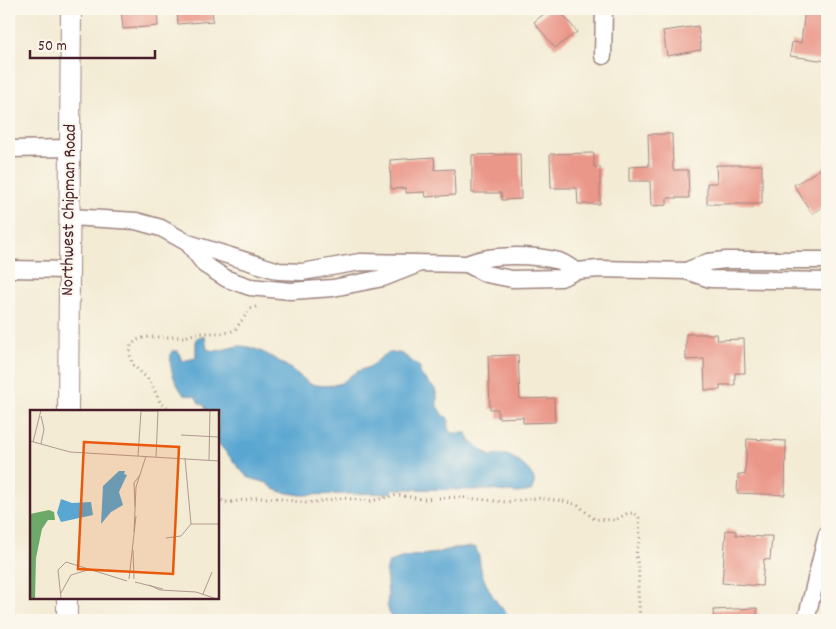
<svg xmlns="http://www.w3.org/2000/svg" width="836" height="629" viewBox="0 0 836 629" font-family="Dekko,sans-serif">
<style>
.water{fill:#58a6d1;stroke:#51627e}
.building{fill:#ea9688}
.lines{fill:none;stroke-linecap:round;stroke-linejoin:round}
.minor-casing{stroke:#9e8580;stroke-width:19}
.major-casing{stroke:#9e8580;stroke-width:22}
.path{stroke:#9e8580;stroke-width:3;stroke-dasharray:1 4;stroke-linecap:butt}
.minor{stroke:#fff;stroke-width:16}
.major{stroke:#fff;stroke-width:20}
.labels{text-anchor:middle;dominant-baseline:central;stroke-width:4.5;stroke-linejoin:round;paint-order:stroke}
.street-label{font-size:18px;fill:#4a1f2b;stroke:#fbf7ec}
.inset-road{fill:none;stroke:#af9990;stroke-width:1}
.view{fill:#e8590c;fill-opacity:0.15;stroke:#e8590c;stroke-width:2.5}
.inset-edge{fill:none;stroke:#4a1f2b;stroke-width:2.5}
</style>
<rect width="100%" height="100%" fill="#fbf7ec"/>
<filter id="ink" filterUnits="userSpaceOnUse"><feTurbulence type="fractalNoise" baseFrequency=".02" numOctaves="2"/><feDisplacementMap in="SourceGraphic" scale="10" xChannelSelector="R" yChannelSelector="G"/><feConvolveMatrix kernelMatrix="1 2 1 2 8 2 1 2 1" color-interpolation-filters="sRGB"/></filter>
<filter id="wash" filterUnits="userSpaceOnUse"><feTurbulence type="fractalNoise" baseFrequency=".0096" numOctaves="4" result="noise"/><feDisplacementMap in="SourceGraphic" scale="20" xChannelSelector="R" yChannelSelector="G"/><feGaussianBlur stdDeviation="1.12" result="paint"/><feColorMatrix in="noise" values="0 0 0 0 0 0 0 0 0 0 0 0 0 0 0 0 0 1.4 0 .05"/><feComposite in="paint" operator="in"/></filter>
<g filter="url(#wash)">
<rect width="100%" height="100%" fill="#f3ebd4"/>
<g class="water">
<path d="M199,337h6l2,12c11,5 23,-3 34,-3 22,1 52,24 69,38 10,2 20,3 31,-1 5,-2 7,-6 12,-9 5,-4 13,-5 18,-8 10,-8 16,-17 31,-12 7,3 11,10 18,13v7l15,15 2,8v9l6,10 4,1 2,4 -1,8 5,4h14l3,8 20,15c5,0 12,-2 16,-1 9,2 25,15 28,24 1,4 -1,8 -3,12l-13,2 -28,-3 -96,-1 -5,4 -88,2 -19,-3 -8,-3 -7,-6 -20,-6 -29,-34v-31l-12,-1 -1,-5 -6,-3 -4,-7 -11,-1c-9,-12 -17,-29 -12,-44h6l4,10 14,-3v-19z"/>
<path d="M475,547c5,9 4,13 6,22 2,11 9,23 15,32 6,9 10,8 12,19h-117l-4,-16 1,-8 -2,-24 3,-10 15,-5 33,-4 17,-5z"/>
</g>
<g id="blocks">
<g class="building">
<polygon points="121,9 157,9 158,26 123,29"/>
<polygon points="177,9 212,9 213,21 178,24"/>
<polygon points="550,9 559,9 577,32 555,48 534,22"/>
<polygon points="805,9 827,9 827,61 790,56 792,42 801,43"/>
<polygon points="698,26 701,50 667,56 663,31"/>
<polygon points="648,134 672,134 673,170 688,170 689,198 667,198 667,205 651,206 650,181 629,181 629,167 649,166"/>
<polygon points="594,153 594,167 600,167 600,204 578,204 577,188 551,188 550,154"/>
<polygon points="520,154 521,199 502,200 501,193 472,193 472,155"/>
<polygon points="434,157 435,170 454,169 455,195 426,197 425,192 406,193 406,188 391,189 390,160"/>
<polygon points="716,165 762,165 762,204 707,204 707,183 717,183"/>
<polygon points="827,165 827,204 812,214 794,185"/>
<polygon points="686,334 716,334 717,340 744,339 745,373 735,373 735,385 720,385 720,390 705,390 704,359 686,360"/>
<polygon points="518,355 520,399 554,398 555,422 523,423 523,417 498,418 498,409 490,409 488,356"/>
<polygon points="747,439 786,441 785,495 737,493 738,474 745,475"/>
<polygon points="726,530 736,531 736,535 762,537 762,536 772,536 770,560 764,559 762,586 722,583"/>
<polygon points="757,608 758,620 714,620 713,610"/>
</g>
</g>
</g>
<g filter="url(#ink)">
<use href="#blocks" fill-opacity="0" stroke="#9e8580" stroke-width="1"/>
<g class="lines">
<defs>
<g id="minor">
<polyline points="603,56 604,9"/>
<polyline points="9,149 71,148"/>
<path d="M70,217l66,4 25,7 27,15 91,28 23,1 58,-10 107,2c23,-11 68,-9 92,-3 6,2 12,7 17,10"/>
<polyline points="188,243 205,265 227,279 250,287 291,291 333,288 383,278 416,265"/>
<polyline points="467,264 486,274 512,279 561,278 576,271 599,269 686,271 710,279 827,281"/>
<polyline points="9,269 70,270"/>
<polyline points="686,271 708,262 726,260 827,260"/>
<polyline points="806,620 827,534"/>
</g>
<g id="major">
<polyline points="68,412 71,9"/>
<polyline points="67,620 67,598"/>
</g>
</defs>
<use href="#minor" class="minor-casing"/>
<use href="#major" class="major-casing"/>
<g class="path">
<polyline points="176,412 161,404 150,381 132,364 130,354 131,345 137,340 146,337 185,337 197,333 225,333 235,330 250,309 259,306"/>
<polyline points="218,459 219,464 218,468"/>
<polyline points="218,497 224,502 232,502 256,498 275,498 307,503 343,498 370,501 398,495 423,499 458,497 505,502 538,498 563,501 578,505 594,519 615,520 628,513 634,513 639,517 640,538 636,554 639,573 638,589 640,620"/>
</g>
<use href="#minor" class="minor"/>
<use href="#major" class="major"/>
</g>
</g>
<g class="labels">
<g class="street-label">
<text transform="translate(70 210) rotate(-89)">Northwest Chipman Road</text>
</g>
</g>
<g transform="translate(30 410)">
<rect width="189" height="189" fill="#f3ebd4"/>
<path d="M19,100l5,2 1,8h-7l-6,9 -6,29 -1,40h-5v-84z" fill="#6daa6a"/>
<path d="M89,61h6l-1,3 3,1 -8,17 4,13 -12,7 -10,12 2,-38zM31,89l11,4 19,-1 2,13 -32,7 -4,-9z" fill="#58a6d1"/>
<path class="inset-road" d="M151,25l38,2M0,31l40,11 149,9M3,32l8,-32M11,34l3,-15 -3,-13M108,46l3,-45h17l-2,46M155,48l6,66M179,50l1,-50M105,97l-1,-24 6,-8M161,114h28M104,122l2,-45 10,-31M136,128l15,-2 10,-12M103,140l1,29M99,169l7,-63M105,172l28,7M119,175l11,5 36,2 18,6M31,183l10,-18 20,-6M173,184l9,-22M31,188l-3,-28 8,-8 61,19"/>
<path class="view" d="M54,32l95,5 -6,127 -95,-5z"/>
<rect width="189" height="189" class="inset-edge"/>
</g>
<rect width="836" height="629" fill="none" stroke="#fbf7ec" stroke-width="30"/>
<path d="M30 50v8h125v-8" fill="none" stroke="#4a1f2b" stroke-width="2.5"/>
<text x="38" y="50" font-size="15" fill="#4a1f2b" stroke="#fbf7ec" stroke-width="4" paint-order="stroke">50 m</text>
</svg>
